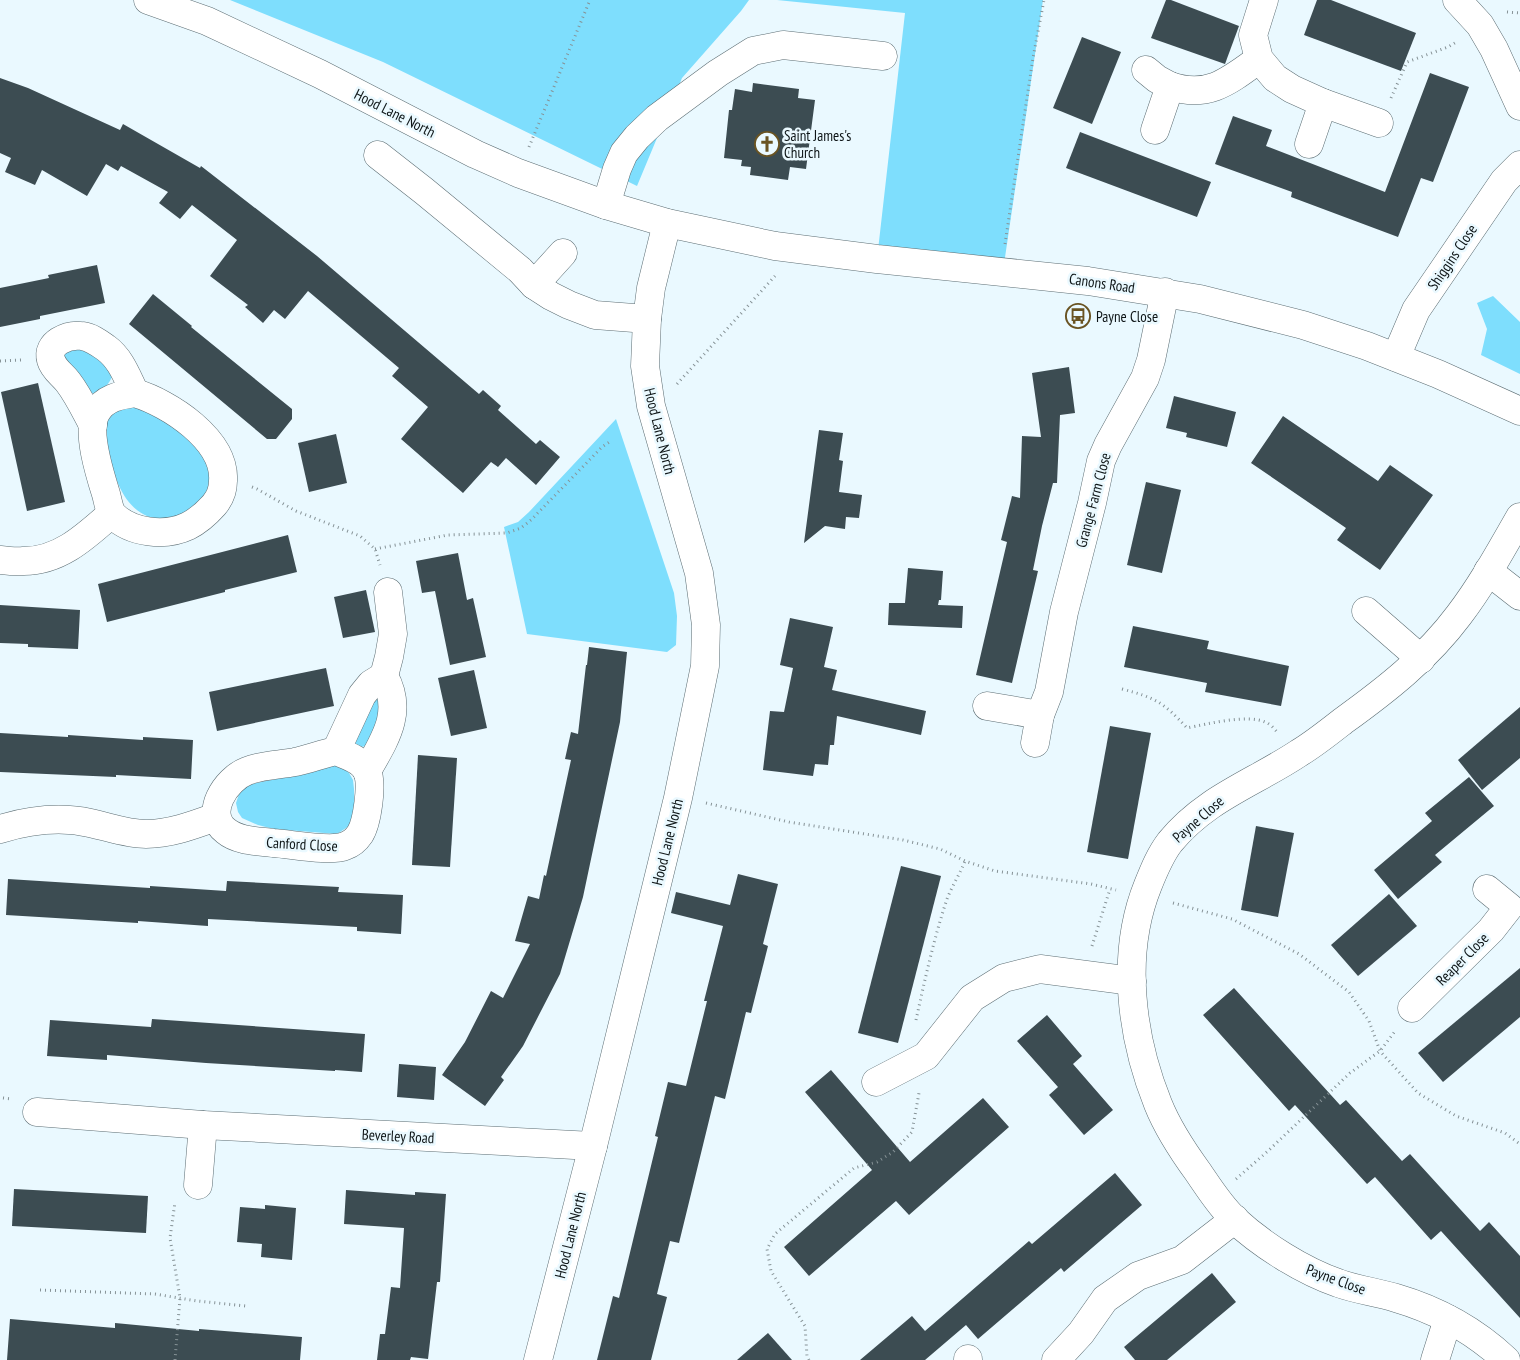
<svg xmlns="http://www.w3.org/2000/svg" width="1520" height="1360" viewBox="0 0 1520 1360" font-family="'PT Sans Narrow',sans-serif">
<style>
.green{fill:#7edefd}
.building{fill:#3c4c52}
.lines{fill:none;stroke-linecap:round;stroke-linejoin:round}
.minor-casing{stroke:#5d6e74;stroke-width:29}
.path{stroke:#869296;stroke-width:3;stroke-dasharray:1 4;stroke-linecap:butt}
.minor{stroke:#fff;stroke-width:28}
.labels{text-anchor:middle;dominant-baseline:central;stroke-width:5;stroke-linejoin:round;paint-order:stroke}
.street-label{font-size:15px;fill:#0e1517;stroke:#eaf9ff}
.poi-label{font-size:15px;fill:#0e1517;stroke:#eaf9ff;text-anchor:start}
</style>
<rect width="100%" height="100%" fill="#eaf9ff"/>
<g class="green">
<polygon points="230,0 749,0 741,11 682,78 637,186 383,62"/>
<polygon points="777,0 1043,0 1003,271 877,259 905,13"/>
<polygon points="1493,296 1520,322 1520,374 1481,355 1487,329 1477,303"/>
<path d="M83,345l23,20 6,12c-5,11 -12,15 -23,17l-28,-38 2,-4z"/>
<path d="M124,405l19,1 55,34 15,28 -7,30c-7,5 -24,20 -32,21 -42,6 -58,-31 -65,-66 -2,-6 -5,-15 -5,-22 1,-5 3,-11 4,-15z"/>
<polygon points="616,419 674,593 677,616 676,645 667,652 527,634 504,527 518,522 529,512"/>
<polygon points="372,697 383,698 371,745 356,748 350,737"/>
<polygon points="335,764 344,767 349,773 353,780 354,789 354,811 349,826 337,834 274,829 258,825 242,818 238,812 236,803 239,794 244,787 252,784 286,777"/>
</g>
<g class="building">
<polygon points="1166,0 1171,0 1239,26 1225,64 1151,38"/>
<polygon points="1317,0 1331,0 1416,33 1401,71 1304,35"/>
<polygon points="1082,37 1121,52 1092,124 1053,108"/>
<polygon points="1430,73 1469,87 1433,182 1421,178 1398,237 1291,197 1292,192 1215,164 1233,116 1272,130 1266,146 1385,192"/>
<polygon points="0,78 28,88 120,130 123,124 200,168 201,166 317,256 479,394 483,390 501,406 498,410 536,444 540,440 560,457 536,485 506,458 498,467 491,462 463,493 401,439 428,407 392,376 399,368 308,291 285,319 274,310 263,323 245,307 248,305 210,276 237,240 192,205 180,219 159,203 168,192 121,166 118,171 106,164 87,196 42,170 35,185 5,172 11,158 0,153"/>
<polygon points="753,83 799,89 798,98 815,100 806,169 790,167 788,180 750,175 751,167 741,166 742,160 724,158 729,110 732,110 735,89 752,92"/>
<polygon points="1080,132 1211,182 1197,217 1066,168"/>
<polygon points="97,265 105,303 40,316 40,319 0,327 0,288 49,278 48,275"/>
<polygon points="153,294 192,326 191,327 292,409 292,419 276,439 267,439 129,324"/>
<polygon points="1069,367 1075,413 1060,415 1057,483 1053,483 1042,526 1033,570 1038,571 1012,683 976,675 1007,542 1001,540 1012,496 1020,498 1022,436 1041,437 1032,373"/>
<polygon points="38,383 65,502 27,511 1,392"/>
<polygon points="1174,396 1236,412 1227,447 1186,437 1187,433 1166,428"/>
<polygon points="1283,416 1378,481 1390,465 1433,495 1380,570 1337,540 1346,528 1251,463"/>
<polygon points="819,430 843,433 839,460 843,461 839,492 862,495 859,518 846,517 845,529 825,526 804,543"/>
<polygon points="336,434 347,483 309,492 298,443"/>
<polygon points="1146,482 1181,490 1162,573 1127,565"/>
<polygon points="288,535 297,572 225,590 225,592 107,622 98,584"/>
<polygon points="458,553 467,600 473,598 486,657 450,665 435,591 422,593 416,561"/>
<polygon points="908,568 943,571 941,600 939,600 938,605 963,606 962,628 888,625 889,603 905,603"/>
<polygon points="366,590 375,632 343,638 334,597"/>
<polygon points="0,605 80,610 78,649 28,647 28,644 0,643"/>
<polygon points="790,618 833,627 824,667 837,670 832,690 926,711 921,735 837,716 834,745 830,745 828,765 815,764 813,776 763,770 770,711 784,712 793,668 780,665"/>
<polygon points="1133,626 1209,641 1207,649 1289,666 1281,706 1205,692 1207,683 1124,667"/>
<polygon points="589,647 627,652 620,722 583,897 560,974 523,1046 501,1077 504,1080 485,1106 442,1075 465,1042 491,991 503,998 530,944 515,941 528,896 539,899 544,875 546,876 571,760 565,759 571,732 578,734 586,665 587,665"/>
<polygon points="326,668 334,706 217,731 209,692"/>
<polygon points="474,670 487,728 451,736 438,678"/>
<polygon points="1520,707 1520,758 1482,790 1458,760"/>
<polygon points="1110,726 1151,733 1128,859 1087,852"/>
<polygon points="0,733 68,737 68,735 143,740 143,737 193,740 191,779 116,775 116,777 0,772"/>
<polygon points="418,755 457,758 450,867 412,865"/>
<polygon points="1469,777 1494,806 1435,855 1442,862 1398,899 1374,870 1432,821 1425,813"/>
<polygon points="1256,826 1294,833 1278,917 1241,910"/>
<polygon points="901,866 941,876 898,1043 858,1033"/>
<polygon points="738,874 778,884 763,944 768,946 751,1013 746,1012 725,1099 715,1096 679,1243 670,1241 657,1294 667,1297 651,1360 597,1360 613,1296 619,1298 658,1137 655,1136 668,1082 686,1086 707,1001 704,1001 723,926 671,913 676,892 730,905"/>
<polygon points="8,879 150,888 150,886 226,891 227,881 339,887 338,892 403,895 401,934 357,931 357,927 247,921 208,919 208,926 138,921 138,923 6,915"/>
<polygon points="1389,894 1417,926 1358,976 1331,945"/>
<polygon points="1520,968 1520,1017 1443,1082 1418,1053"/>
<polygon points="1234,988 1340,1105 1346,1100 1402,1161 1410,1154 1480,1231 1489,1222 1520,1256 1520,1318 1441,1231 1431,1240 1375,1177 1367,1184 1295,1105 1289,1111 1203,1015"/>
<polygon points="1047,1015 1082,1056 1073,1064 1113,1110 1084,1135 1049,1095 1058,1087 1017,1041"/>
<polygon points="152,1019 365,1034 362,1072 335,1070 335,1071 206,1063 107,1055 107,1060 47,1056 50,1020 151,1027"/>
<polygon points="399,1064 436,1067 434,1100 397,1097"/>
<polygon points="831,1070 910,1162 983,1098 1009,1127 909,1215 896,1201 809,1276 784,1247 872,1170 805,1092"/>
<polygon points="1115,1173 1142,1205 1064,1272 1061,1268 978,1339 966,1325 925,1360 860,1360 912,1316 925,1331 1029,1241 1032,1244"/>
<polygon points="14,1189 148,1196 146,1233 12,1226"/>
<polygon points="346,1190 415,1195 415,1192 446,1194 440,1282 437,1282 428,1359 411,1357 410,1360 377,1360 380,1334 385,1334 391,1287 400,1288 404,1228 344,1224"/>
<polygon points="265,1205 296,1208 292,1260 261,1257 262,1244 237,1242 240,1207 265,1209"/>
<polygon points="1212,1273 1236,1302 1167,1360 1135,1360 1124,1347"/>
<polygon points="10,1319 115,1328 115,1323 199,1331 199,1329 302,1337 300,1360 7,1360"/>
<polygon points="768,1333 792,1360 737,1360"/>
</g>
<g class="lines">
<defs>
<g id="minor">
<polyline points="148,0 207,21 320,74 475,154 518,173 606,205 667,223 775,246 877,259 1088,281 1200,299 1303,325 1367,346 1438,374 1520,411"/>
<polyline points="1264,0 1253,35 1259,59 1275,78 1292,89 1323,103"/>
<polyline points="1457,0 1480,25 1494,49 1520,106"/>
<polyline points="1146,70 1157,79 1170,86 1155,130"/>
<path d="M1170,86c38,13 59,-5 89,-27"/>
<polyline points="1309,144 1323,103 1379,123"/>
<polyline points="378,155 424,191 520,270 534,285 551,296 569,305 595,315 647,319"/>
<polyline points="606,205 617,169 624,153 637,137 657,118 718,73 753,51 783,45 883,56"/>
<polyline points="534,285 563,253"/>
<polyline points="1396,357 1416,310 1504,181 1520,165"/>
<path d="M135,393c34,10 91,47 88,88 0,9 -3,17 -9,24 -8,9 -16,16 -26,21 -23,11 -57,7 -75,-11 -4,-5 -5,-14 -7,-21 -6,-19 -20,-63 -10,-81 8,-15 24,-18 39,-20z"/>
<path d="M93,425c-8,-15 -15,-30 -25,-43 -6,-8 -14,-12 -17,-22 -5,-17 17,-26 31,-24 9,1 17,7 24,12 15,11 21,29 29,45"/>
<path d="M0,560c8,1 16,2 24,1 36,0 62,-25 87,-47"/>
<polyline points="1488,571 1520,596"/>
<polyline points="1366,611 1421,659"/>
<polyline points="987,706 1040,715 1035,743"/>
<polyline points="1040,715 1049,692 1064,612 1092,503 1101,461 1108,445 1145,378 1151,360 1165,292"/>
<path d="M336,751c10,4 26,9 31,20 6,13 0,52 -7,63 -4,6 -9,10 -15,12 -15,6 -54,-2 -72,-3 -15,-2 -35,-2 -47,-12 -23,-17 0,-52 21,-60 15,-6 32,-6 48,-9 14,-3 27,-8 41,-11z"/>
<polyline points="336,751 362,695 371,684 384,676 389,657 393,634 388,592"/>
<path d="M367,771c18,-32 37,-59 17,-95"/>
<path d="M0,829c30,-9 59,-13 90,-6 19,4 37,11 56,11 24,0 48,-9 70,-17"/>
<polyline points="1412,1008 1491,930 1509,907 1487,889"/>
<polyline points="876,1082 926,1056 972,998 1004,978 1040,969 1132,981"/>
<polyline points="37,1112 203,1125 593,1146"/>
<polyline points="198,1185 203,1125"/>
<polyline points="968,1359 968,1360"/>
<polyline points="538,1360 593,1146 678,798 705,666 706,625 699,573 651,406 645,366 647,319 651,288 667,223"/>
<polyline points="1056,1360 1081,1333 1105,1299 1138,1276 1182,1260 1235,1219"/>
<polyline points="1435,1360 1448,1319"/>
<path d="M1506,1360c-31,-29 -69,-50 -110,-62 -19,-6 -39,-8 -58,-15 -35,-12 -76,-38 -103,-63 -15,-14 -26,-32 -37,-48 -16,-22 -30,-43 -40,-68 -27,-67 -38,-150 -10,-219 6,-15 12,-30 22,-43 36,-44 84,-59 129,-89 15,-9 30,-21 44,-32 43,-31 84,-63 116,-106 23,-30 42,-65 61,-98"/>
</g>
</defs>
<use href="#minor" class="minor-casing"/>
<g class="path">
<polyline points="1507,12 1520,13"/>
<polyline points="1391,98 1407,62 1448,47 1458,41"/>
<polyline points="529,147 590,0"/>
<polyline points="1005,244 1033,58 1044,0"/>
<polyline points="0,361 22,360"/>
<polyline points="677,384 775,276"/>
<polyline points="252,487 257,489 296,511 360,536 375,549 380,565"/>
<polyline points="375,549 448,535 507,533 521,528 531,520 602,447 611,441"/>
<path d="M1122,689c34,9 41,13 65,39 20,-4 60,-14 78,-6 5,2 9,6 12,10"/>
<polyline points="706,803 789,822 903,840 940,849 965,861 995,871 1091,884 1116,890"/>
<polyline points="1173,903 1232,919 1299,954 1349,992 1369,1021 1380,1051 1418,1093 1456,1116 1505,1133 1520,1144"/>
<polyline points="1092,946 1110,889"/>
<path d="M916,1020c9,-41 18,-82 31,-121 5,-13 13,-25 18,-38"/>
<polyline points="3,1098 12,1099"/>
<polyline points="1236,1179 1268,1151 1350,1073 1380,1051 1396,1030"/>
<polyline points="40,1290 155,1294 197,1301 246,1306"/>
<polyline points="175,1360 180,1298 170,1238 175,1202"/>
<polyline points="809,1360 807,1356 805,1326 771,1271 767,1249 775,1234 854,1168 877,1162 893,1152 912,1132 919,1093"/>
</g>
<use href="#minor" class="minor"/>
</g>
<defs>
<symbol id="church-ring" viewBox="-11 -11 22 22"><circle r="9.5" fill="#eaf9ff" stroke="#695322" stroke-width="1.5"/><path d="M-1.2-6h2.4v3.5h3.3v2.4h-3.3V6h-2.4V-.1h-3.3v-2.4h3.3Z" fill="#695322"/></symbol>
<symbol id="bus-ring" viewBox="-11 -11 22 22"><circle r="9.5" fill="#eaf9ff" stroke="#695322" stroke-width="1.5"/><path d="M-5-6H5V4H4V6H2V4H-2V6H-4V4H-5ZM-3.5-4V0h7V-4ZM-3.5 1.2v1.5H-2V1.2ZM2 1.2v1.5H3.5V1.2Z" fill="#695322"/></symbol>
</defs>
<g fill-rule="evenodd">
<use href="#church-ring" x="753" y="130" width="28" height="28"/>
<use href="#bus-ring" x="1064" y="302" width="28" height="28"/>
</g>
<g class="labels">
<g class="street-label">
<text transform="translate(395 113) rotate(27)">Hood Lane North</text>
<text transform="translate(1452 257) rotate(-56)">Shiggins Close</text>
<text transform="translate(1102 283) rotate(8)">Canons Road</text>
<text transform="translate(660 431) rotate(76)">Hood Lane North</text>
<text transform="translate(1093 500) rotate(-75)">Grange Farm Close</text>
<text transform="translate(1198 819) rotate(-41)">Payne Close</text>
<text transform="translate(667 842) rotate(-76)">Hood Lane North</text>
<text transform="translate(302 844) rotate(3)">Canford Close</text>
<text transform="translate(1462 959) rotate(-45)">Reaper Close</text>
<text transform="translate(398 1136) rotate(3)">Beverley Road</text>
<text transform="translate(570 1235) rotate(-76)">Hood Lane North</text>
<text transform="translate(1336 1279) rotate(20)">Payne Close</text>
</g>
<g class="poi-label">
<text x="784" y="135">Saint James's<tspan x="784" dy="17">Church</tspan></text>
<text x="1096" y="316">Payne Close</text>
</g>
</g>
</svg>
